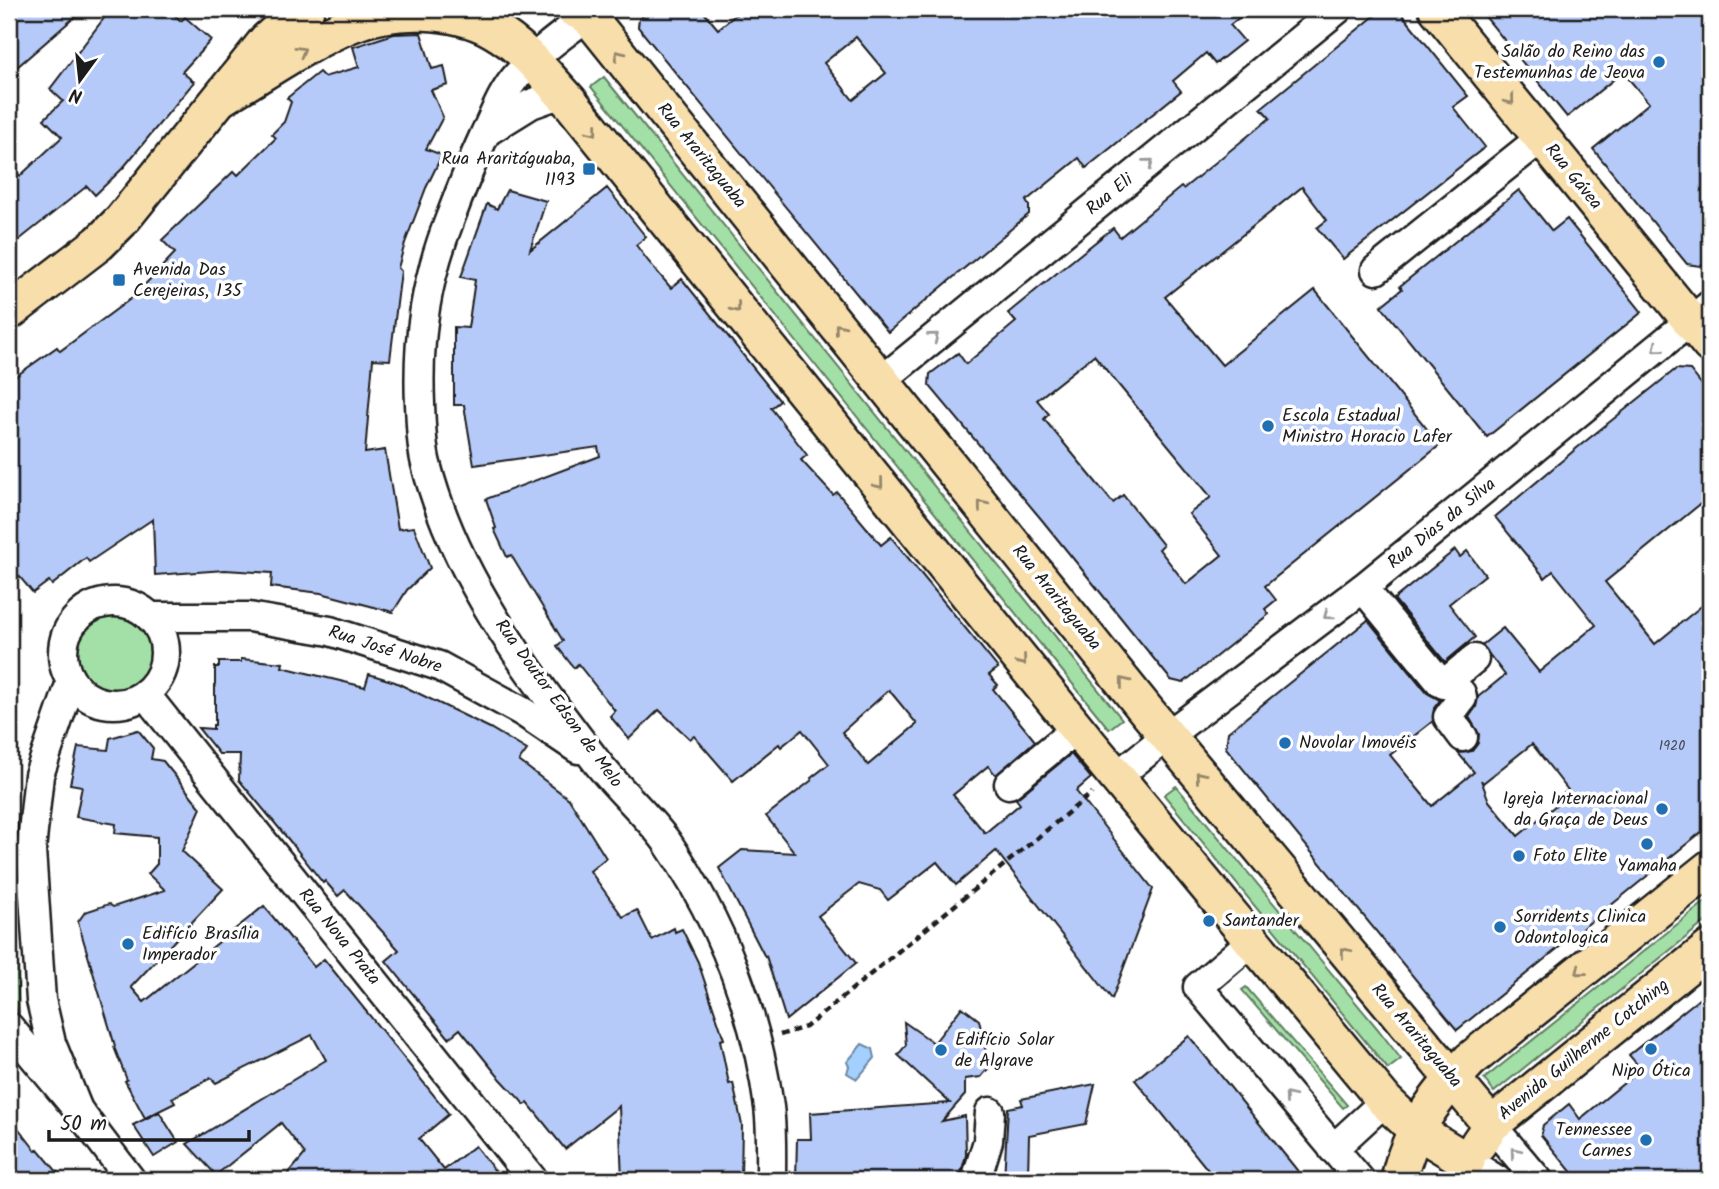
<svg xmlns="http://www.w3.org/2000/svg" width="1719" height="1189" viewBox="0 0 1719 1189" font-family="Kalam,sans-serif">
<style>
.green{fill:#a3e0a7;stroke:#607e62;stroke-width:2}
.water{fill:#a3d0fe;stroke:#6d88a4;stroke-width:2}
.building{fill:#b6caf9;stroke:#1c1c1c;stroke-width:2;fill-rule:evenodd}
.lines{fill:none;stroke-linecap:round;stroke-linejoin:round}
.minor-casing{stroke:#1c1c1c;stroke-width:33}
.major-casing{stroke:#1c1c1c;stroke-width:40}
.path{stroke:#1c1c1c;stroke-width:4.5;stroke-dasharray:7 5;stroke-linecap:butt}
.minor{stroke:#fff;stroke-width:28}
.major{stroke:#f8deab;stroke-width:35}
.oneway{stroke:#95876b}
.oneway2{stroke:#999}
.poi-dot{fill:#1f6fb2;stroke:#fff;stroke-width:2.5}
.labels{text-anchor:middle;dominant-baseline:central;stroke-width:7;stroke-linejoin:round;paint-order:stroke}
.number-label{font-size:14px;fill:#424853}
.poi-label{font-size:18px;fill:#1c1c1c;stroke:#fff;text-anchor:start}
.street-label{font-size:18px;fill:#1c1c1c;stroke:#fff}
</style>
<rect width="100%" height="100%" fill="#fff"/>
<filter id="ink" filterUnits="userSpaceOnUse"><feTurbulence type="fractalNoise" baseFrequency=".0143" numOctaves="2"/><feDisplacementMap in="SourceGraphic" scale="14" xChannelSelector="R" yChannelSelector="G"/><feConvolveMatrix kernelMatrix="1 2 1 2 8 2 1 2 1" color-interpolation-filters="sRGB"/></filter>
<g filter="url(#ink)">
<!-- green -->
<g class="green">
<path d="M604,77L1122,719L1109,729L591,87Z"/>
<circle cx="113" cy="653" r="40"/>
<path d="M1176,786L1377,1028L1401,1059L1388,1069L1164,795Z"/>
<path d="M1710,898V918L1494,1092L1484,1079Z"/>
<path d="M14,921L19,1014L9,998V924Z"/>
<path d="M1246,987L1347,1105L1343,1108L1242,990Z"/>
</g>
<!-- water -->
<path class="water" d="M862,1044L873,1049L875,1058L857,1079L847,1073L849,1066L847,1062Z"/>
<!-- building -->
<g class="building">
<path d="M9,9H84L9,74Z"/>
<path d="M111,9H168L181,21L185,17L211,40L182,72L194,82L123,168L95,195L87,186L9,248V162L20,176L62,137L44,119L63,101L50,89Z"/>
<path d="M651,9H701L718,29L743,9H1250L1230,25L1244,41L1215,64L1206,53L1173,81L1181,91L1086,168L1079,158L1026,201L1029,206V214L888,332L638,27L639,19ZM856,37L886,73L853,100L824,63Z"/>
<path d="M1383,9H1398L1468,96L1453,107L1485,147L1343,259L1317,228L1327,220L1302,187L1165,297L1222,365L1315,290L1440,445L1265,586L1276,600L1265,609L1269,614L1183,683L1171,680L1042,520L929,385L930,374L958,353L966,364L1016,322L1008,313L1068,264L1113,228L1120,237L1181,187L1183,189L1270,118L1261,108ZM1094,355L1211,497L1189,514L1222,555L1186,584L1159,549L1163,545L1123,495L1113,503L1044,419L1049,414L1037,400Z"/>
<path d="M1479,9H1710V258L1700,266L1687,264L1593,149L1649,103L1623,72L1567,117Z"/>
<path d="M421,33L432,69L444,66L448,85L431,90L443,117L426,149L442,155L426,188L405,243L398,268L401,271L390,360L373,359L365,453L385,450L398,529L414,527L430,568L407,590L393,612L321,593L271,587L272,573L225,570L155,575L153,519L89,562L86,558L52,585L49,581L33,593L9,564V381L57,347L60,351L133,297L175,253L162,240L234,171L238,175L276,138L272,134L284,122L291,102L287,98L319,72L324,77L359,67L353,47L394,34Z"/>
<path d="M607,188L646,237L636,245L648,261L671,288L682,279L780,401L771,408L807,455L801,460L833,495L837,492L881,545L891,537L998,668L989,675L998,685L993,689L1035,741L996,775L988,766L953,795L985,833L1020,804L1016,799L1071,754L1091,778L1076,791L1153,889L1112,999L996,851L956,885L937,862L888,900L880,890L859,884L818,916L856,963L786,1020L766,956L765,957L719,868L742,850L795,853L766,816L812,780L811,778L829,764L802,730L781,747L779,744L733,781L694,736L690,739L659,710L629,739L610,716L615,711L578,664L574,668L557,646L563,641L511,555L507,557L494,529L496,528L486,499L600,456L598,447L474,465L464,405H454V327L468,328L475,280L461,277L487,204L497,209L507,190L546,201L530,250ZM889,690L917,724L868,765L842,732Z"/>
<path d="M1519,190L1552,231L1567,219L1642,312L1487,437L1381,306L1402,289L1400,286Z"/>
<path d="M1676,369L1690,370L1710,395V496L1605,582L1655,644L1710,599V825L1457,1030L1226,748L1228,732L1368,620L1427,693L1440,700L1434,708L1433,721L1390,755L1432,806L1474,772L1458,753L1472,751L1478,743L1479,734L1469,717L1476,707L1478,697L1505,675L1482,645L1503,628L1539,672L1596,625L1553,571L1545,578L1495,517L1577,448ZM1532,744L1568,790L1558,798L1561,801L1518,836L1489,801L1481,780L1483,783Z"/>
<path d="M1455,550L1460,557L1467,551L1485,575L1449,604L1475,637L1445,662L1394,599Z"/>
<path d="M241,659L283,663L282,667L365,687L369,674L395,682L490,728L527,750L519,761L569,799L606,858L590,871L623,917L637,910L652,940L674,928L675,932L682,929L698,962L724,1039L720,1040L729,1084L733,1083L742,1125L741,1180H622L619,1106L565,1149L528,1103L525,1105L497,1075L460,1029L449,1038L386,961L399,950L345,890L338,896L325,881L323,883L293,845L239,780L240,754H219L198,728L213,729V725H215V667H219V662H241Z"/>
<path d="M138,730L153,748L151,759L163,761L201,808L182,851L223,889L131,987L144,1002L264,906L314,967L324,959L449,1114L419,1139L444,1170L475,1146L495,1171L484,1180H283L305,1154L281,1123L216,1175L187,1144L326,1060L312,1035L216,1083L211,1078L172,1098L175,1103L145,1118L125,1081L127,1080L114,1047L115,1046L78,922L85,912L109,904L113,907L165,890L148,874L157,864V837L115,833L116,824L76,817L82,786L70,784L78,747L108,750L110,738Z"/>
<path d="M1710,990V1180H1578L1541,1135L1543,1125L1569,1104L1580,1119L1641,1069L1629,1055Z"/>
<path d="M962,1007L979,1020L986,1052L996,1060L981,1077L965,1079V1095L942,1121L965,1116L966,1155L959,1180H796L797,1139H811L810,1113L950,1103L898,1055L906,1045L904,1022L934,1043Z"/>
<path d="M1189,1036L1280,1149L1305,1180H1216L1135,1080Z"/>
<path d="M1095,1084L1086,1124L1029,1135L1028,1176L1004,1179L1008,1108L1023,1105L1021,1099Z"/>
<path d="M159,1112L178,1142L154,1157L133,1125Z"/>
<path d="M9,1116L36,1151L38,1149L64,1180H9Z"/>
</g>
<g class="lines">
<defs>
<g id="minor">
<path d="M597,9C569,30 538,51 515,78C501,95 494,116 484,136C472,162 461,189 451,216C426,279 417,336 420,404C421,424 421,445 426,464C454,574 525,668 593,757C615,787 645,812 667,842C721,921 756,1012 769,1107C772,1131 771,1156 771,1180"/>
<path d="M486,132L531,104L562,93"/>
<path d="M1376,270L1541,138"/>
<path d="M881,381L1338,9"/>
<path d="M1363,588L1440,682L1444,684L1474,659"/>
<circle cx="114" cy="653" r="51"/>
<path d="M150,617H249L330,631L439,666L523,712L578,749"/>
<path d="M1448,681L1461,693L1462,698L1448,717L1463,737"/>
<path d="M71,682L39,775L31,850L41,1000L51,1043L78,1110"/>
<path d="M145,694L533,1180"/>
<path d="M1116,777L1167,736L1363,588L1710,305"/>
<path d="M1009,784L1077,728"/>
<path d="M1252,941L1198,987L1360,1180"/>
<path d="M9,1027L78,1110L131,1180"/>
<path d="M1491,1125L1538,1180"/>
<path d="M1333,1149L1385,1101"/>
<path d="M1467,1161L1497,1180"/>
<path d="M976,1180L988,1141L990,1112"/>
</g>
<g id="major">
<path d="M573,9L588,16L1145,709L1491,1125"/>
<path d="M1437,9L1710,345"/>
<path d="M221,98C264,73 307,42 352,24C394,7 454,8 493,30C525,48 547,77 571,103L1090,745L1385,1101L1416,1130L1467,1161"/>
<path d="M9,312L99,243L121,221L267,40L295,15L306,9"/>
<path d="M1478,1144L1491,1125L1710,948"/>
<path d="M1399,1180C1408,1132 1437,1095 1470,1060L1710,868"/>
</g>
</defs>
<!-- minor casing -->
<use href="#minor" class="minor-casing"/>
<!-- major casing -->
<use href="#major" class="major-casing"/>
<!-- path -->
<path class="path" d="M780,1035L806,1027L1092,793"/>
<!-- minor -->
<use href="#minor" class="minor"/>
<!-- major -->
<use href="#major" class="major"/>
</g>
<!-- one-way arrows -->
<defs><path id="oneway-chevron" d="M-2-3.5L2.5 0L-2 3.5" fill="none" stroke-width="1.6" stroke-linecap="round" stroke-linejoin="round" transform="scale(1.75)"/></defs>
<g class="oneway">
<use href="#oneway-chevron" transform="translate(301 51) rotate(-30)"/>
<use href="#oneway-chevron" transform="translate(619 55) rotate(-129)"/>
<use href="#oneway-chevron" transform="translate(1510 100) rotate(51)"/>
<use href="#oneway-chevron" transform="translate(593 131) rotate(52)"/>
<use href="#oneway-chevron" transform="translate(736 308) rotate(51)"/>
<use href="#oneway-chevron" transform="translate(839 328) rotate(-129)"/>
<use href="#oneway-chevron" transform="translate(879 484) rotate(51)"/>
<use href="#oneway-chevron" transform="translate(982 505) rotate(-129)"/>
<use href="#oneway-chevron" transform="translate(1022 661) rotate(51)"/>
<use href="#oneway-chevron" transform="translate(1124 682) rotate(-129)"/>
<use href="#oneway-chevron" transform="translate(1200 776) rotate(-130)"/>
<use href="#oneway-chevron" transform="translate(1345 952) rotate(-130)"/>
<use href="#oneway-chevron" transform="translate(1580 971) rotate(141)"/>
</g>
<g class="oneway2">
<use href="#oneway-chevron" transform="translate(1149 163) rotate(-39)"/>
<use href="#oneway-chevron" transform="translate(934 337) rotate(-39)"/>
<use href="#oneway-chevron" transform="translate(1657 348) rotate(141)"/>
<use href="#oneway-chevron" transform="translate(1328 615) rotate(143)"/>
<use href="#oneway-chevron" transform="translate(1289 1097) rotate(-130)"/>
<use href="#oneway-chevron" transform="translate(1515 1152) rotate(-130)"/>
</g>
</g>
<!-- markers -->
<g class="poi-dot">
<circle cx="1659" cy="62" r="7"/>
<rect x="582" y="162" width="14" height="14" rx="3.5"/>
<rect x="112" y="273" width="14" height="14" rx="3.5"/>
<circle cx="1268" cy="426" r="7"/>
<circle cx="1285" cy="743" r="7"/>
<circle cx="1662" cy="809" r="7"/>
<circle cx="1647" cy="844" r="7"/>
<circle cx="1519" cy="856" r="7"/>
<circle cx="1209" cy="921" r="7"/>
<circle cx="1500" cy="927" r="7"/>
<circle cx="128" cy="944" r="7"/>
<circle cx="1651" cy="1049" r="7"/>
<circle cx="941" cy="1050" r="7"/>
<circle cx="1646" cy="1140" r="7"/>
</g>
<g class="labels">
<!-- number labels -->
<g class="number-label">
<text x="1672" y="746">1920</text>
</g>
<!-- poi labels -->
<g class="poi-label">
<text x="1645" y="52" text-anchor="end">Salão do Reino das<tspan x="1645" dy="21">Testemunhas de Jeova</tspan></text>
<text x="575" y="159" text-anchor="end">Rua Araritáguaba,<tspan x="575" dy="21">1193</tspan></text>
<text x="133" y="270">Avenida Das<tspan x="133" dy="21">Cerejeiras, 135</tspan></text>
<text x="1282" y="416">Escola Estadual<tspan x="1282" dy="21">Ministro Horacio Lafer</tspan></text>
<text x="1299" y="743">Novolar Imovéis</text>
<text x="1648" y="799" text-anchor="end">Igreja Internacional<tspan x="1648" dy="21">da Graça de Deus</tspan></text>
<text x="1533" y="856">Foto Elite</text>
<text x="1647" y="866" text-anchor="middle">Yamaha</text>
<text x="1514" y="917">Sorridents Clinica<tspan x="1514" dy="21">Odontologica</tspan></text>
<text x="1223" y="921">Santander</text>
<text x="142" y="934">Edifício Brasília<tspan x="142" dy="21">Imperador</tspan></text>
<text x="955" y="1040">Edifício Solar<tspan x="955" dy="21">de Algrave</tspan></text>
<text x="1651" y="1071" text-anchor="middle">Nipo Ótica</text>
<text x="1632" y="1130" text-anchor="end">Tennessee<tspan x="1632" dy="21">Carnes</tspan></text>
</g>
<!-- street labels -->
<g class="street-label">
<text transform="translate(701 156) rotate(51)">Rua Araritaguaba</text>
<text transform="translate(1573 177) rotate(51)">Rua Gávea</text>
<text transform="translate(1110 195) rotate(-39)">Rua Eli</text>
<text transform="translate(1442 524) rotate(-39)">Rua Dias da Silva</text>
<text transform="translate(1056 598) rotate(51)">Rua Araritaguaba</text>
<text transform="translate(385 650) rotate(18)">Rua José Nobre</text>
<text transform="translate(558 704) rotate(54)">Rua Doutor Edson de Melo</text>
<text transform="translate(339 937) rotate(51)">Rua Nova Prata</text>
<text transform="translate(1416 1036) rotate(50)">Rua Araritaguaba</text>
<text transform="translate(1584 1050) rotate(-39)">Avenida Guilherme Cotching</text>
</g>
</g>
<!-- margin -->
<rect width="1719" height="1189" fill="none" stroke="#fff" stroke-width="35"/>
<rect x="18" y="18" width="1684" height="1154" fill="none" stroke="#1c1c1c" stroke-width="2.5" filter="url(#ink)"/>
<!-- north arrow -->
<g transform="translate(80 80) rotate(195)" stroke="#ffffff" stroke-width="5" paint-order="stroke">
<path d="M0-5L12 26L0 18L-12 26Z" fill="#1c1c1c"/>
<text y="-10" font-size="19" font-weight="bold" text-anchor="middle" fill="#1c1c1c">N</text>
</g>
<!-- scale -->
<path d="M49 1130v10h200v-10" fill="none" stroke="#1c1c1c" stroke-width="3.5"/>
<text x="60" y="1130" font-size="21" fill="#1c1c1c" stroke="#ffffff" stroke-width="5" paint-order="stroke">50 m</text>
</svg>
